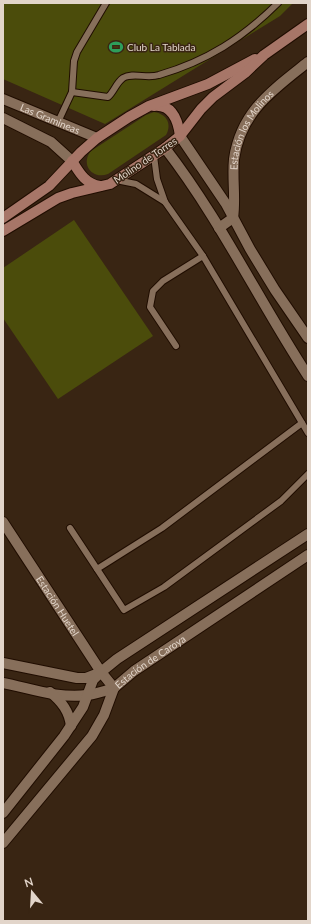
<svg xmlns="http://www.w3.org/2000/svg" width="311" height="924" viewBox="0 0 311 924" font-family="Lato,sans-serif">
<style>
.green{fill:#4b4c0b}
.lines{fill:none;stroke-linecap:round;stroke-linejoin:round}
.lane-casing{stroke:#200d00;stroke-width:8}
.street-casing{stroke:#200d00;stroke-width:12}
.secondary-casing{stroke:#200d00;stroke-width:12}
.lane{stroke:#876f5b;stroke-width:6}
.street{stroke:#876f5b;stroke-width:10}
.secondary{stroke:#a77668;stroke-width:10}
.labels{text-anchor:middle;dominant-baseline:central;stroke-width:3;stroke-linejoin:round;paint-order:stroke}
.poi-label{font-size:10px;fill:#e2d5ca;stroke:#392513;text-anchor:start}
.street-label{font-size:10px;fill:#e2d5ca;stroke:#392513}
</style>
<rect width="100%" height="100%" fill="#392513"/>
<!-- green -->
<g class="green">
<path d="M3,3H293L280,16L105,124L3,79Z"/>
<path d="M154,112C167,114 172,124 166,135L108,174C92,180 80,164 91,151L146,115Z"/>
<path d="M74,220L153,336L58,399L3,318V268Z"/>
</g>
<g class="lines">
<defs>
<g id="lane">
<path d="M72,92L108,97C114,92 116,83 123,78C133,72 147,79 159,75C207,61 243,38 278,3"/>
<path d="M58,122L72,92L74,61L77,52L106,3"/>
<path d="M154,156L157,179L165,202L203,256L308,433"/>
<path d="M116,180L136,184L165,202"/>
<path d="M176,346L150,307L153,291L163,281L203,256"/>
<path d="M70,528L124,610L164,587L281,501L308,474"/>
<path d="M97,569L162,528L302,423"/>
</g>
<g id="street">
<path id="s1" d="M3,99L97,138"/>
<path d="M3,118L51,142L72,161"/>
<path d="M180,136L226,204L250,249L275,290L308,338"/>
<path d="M165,148C220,219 259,301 308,376"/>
<path id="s2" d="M219,228L233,218C236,198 232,179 234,159C241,111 273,90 308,62"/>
<path id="s3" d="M3,522L101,672L114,688"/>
<path d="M3,663L77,678H86L99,673"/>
<path d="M3,683C29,688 59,699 87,695C96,694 105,691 114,688"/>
<path d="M50,692C62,702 69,711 71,726"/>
<path d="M3,813L64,736L83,707L93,680L101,672L117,659L308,534"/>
<path id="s4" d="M3,843L92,736L104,715L114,688L134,671L308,555"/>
</g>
<g id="secondary">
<path d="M154,106C172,104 178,120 180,136"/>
<path d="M72,161C79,172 85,184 100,186"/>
<path d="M3,218L49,186L81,152L97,138L129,117L149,106L208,84L255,59"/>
<path d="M3,231L58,198L72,193L110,184L165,148L180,136L201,109L213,97L245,73L264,55L308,24"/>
</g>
</defs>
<!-- lane casing -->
<use href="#lane" class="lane-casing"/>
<!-- street casing -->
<use href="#street" class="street-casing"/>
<!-- secondary casing -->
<use href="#secondary" class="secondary-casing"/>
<!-- lane -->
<use href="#lane" class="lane"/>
<!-- street -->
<use href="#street" class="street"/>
<!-- secondary -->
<use href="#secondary" class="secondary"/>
</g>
<!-- icons -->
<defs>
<symbol id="stadium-bare" viewBox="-9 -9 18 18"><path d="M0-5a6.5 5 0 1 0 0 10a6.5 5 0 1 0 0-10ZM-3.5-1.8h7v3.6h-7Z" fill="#2e9e5b" stroke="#392513" stroke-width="2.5" paint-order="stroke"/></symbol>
</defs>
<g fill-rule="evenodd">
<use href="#stadium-bare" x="106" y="37" width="20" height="20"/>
</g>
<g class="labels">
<!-- poi labels -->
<g class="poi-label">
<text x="127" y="47">Club La Tablada</text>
</g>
<!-- street labels -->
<g class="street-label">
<text stroke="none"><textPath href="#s1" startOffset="51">Las Gramineas</textPath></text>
<text stroke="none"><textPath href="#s2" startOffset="110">Estación los Molinos</textPath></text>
<text transform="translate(145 160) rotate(-34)">Molino de Torres</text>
<text stroke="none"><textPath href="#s3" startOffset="100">Estación Huetel</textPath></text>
<text stroke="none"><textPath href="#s4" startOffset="237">Estación de Caroya</textPath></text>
</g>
</g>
<!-- border -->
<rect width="311" height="924" fill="none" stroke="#e2d5ca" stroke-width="8"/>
<!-- north arrow -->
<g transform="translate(32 892) rotate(342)" stroke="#392513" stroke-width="3" paint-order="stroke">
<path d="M0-3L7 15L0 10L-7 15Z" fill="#e2d5ca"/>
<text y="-6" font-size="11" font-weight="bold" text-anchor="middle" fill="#e2d5ca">N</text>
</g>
</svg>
